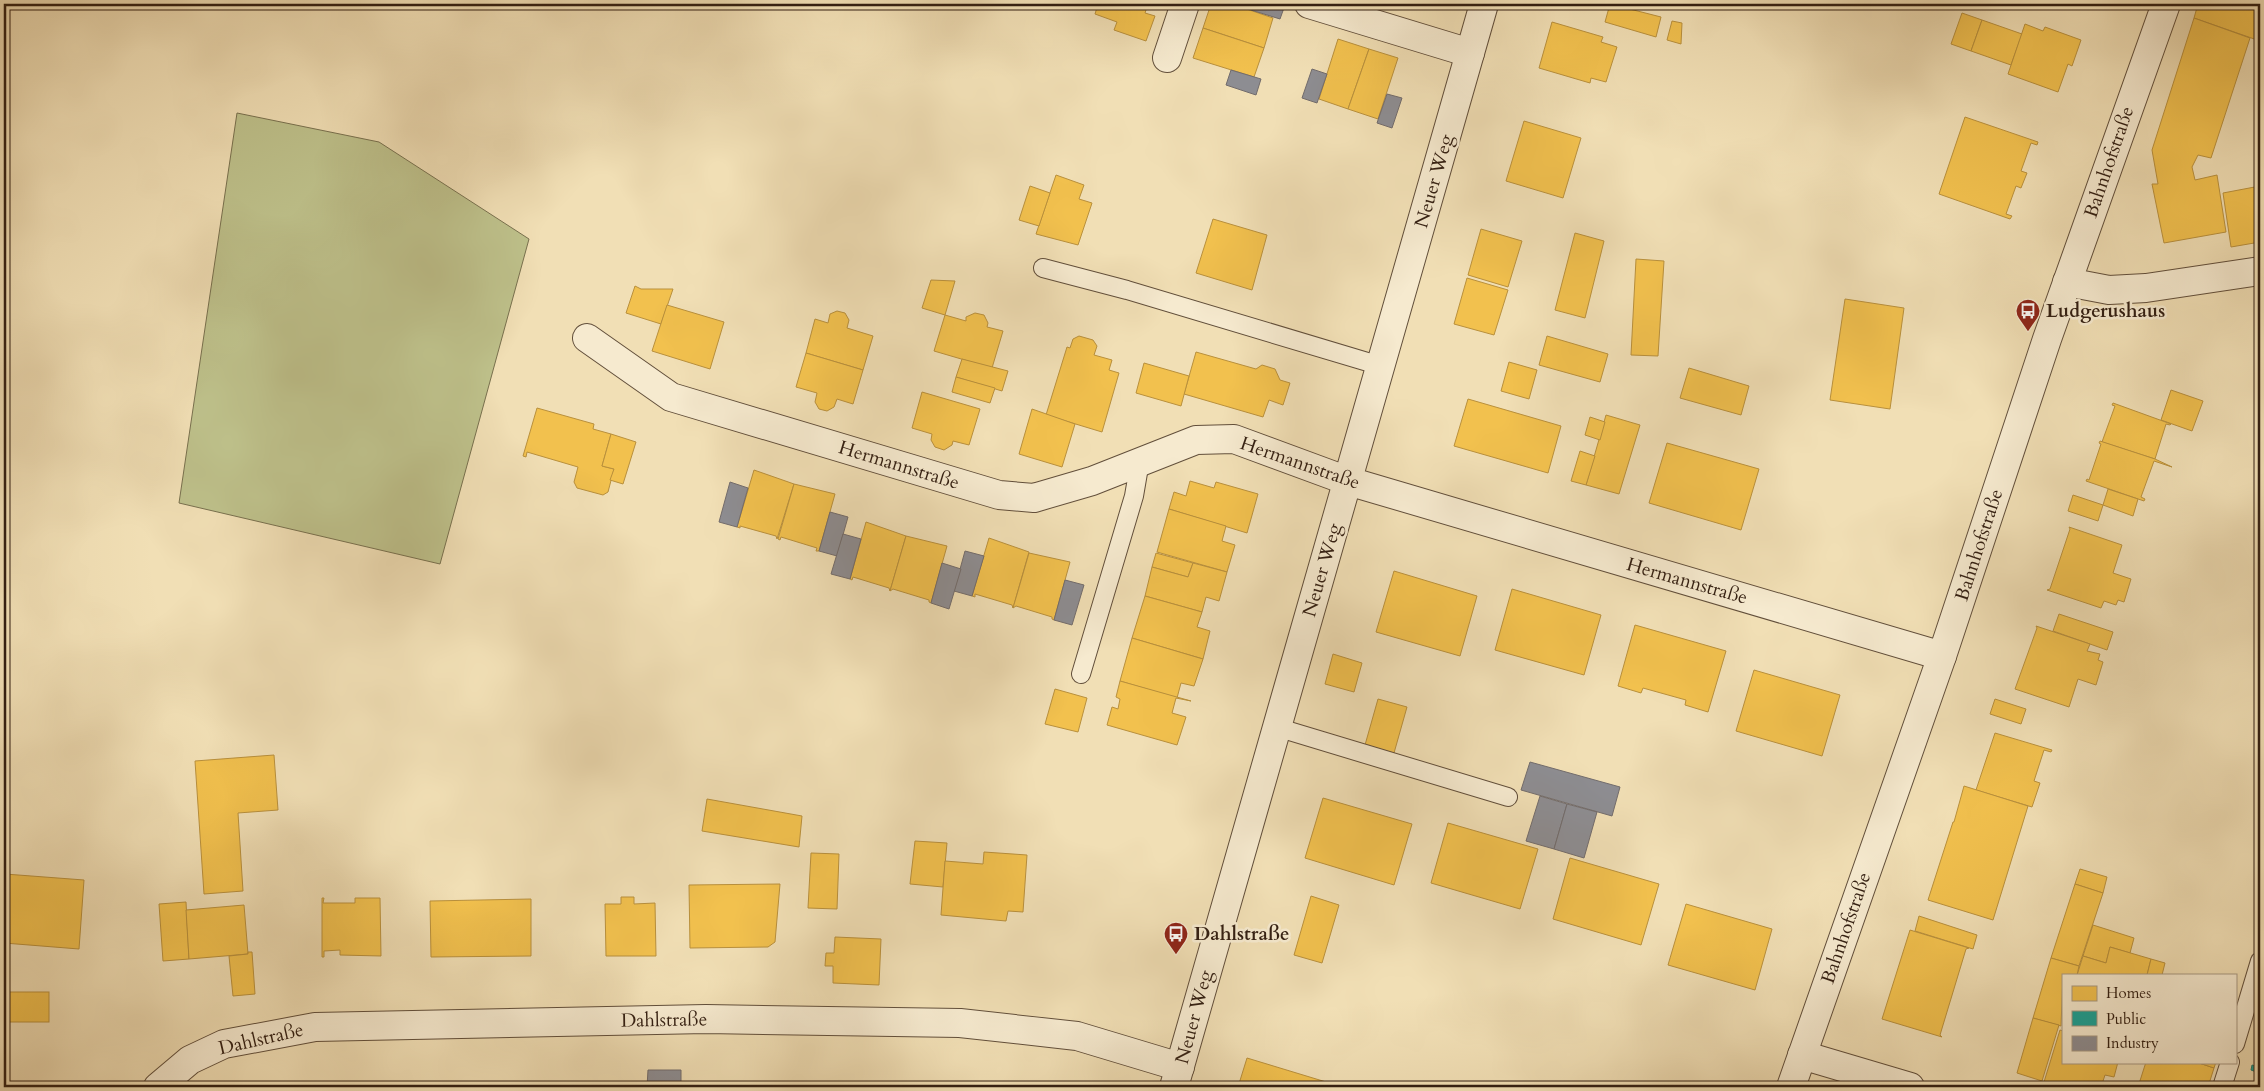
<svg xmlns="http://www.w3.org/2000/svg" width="2264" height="1091" viewBox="0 0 2264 1091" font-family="Cardo,serif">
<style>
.green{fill:#bec18b;stroke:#78704e}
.homes{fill:#f2c14e;stroke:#b9903c}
.public{fill:#17a398;stroke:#1f7b70}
.industry{fill:#8d8d92;stroke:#726c6c}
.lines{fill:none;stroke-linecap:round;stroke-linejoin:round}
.service-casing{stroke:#624f3b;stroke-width:20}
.minor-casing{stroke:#624f3b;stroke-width:30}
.tertiary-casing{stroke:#624f3b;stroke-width:30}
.service{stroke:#f6eacf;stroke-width:18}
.minor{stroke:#f6eacf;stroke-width:28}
.tertiary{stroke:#f6eacf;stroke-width:28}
.labels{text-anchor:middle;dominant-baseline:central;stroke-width:5;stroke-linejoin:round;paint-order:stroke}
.street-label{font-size:19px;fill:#331f12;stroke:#f6eacf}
.poi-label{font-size:19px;font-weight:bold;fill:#331f12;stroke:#f6eacf;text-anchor:start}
</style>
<rect width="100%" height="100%" fill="#f1dfb5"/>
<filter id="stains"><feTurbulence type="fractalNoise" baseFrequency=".004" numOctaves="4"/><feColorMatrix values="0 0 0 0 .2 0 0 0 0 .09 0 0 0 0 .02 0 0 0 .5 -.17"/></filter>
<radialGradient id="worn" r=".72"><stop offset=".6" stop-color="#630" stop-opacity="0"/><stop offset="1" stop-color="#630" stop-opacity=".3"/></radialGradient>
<!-- green -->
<path class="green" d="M237,113L379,142L529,239L440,564L179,503Z"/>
<!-- homes -->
<g class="homes">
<path d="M1098,4H1148L1145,13L1155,16L1146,41L1114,30L1117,22L1095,14Z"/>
<path d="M1211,4H1232L1273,18L1264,48L1203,28Z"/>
<path d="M1610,4L1661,17L1656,37L1605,22Z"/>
<path d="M2198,4H2260V41L2194,18Z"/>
<path d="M1962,13L1982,20L1971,51L1951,44Z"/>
<path d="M2194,18L2250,38L2211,158L2198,155L2192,167L2195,180L2217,175L2226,232L2164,243L2152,184H2158L2152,150Z"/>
<path d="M1982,20L2022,34L2011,65L1971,51Z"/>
<path d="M1672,21L1682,23L1681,44L1667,40Z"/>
<path d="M1552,22L1603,37L1601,42L1617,47L1606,82L1591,78L1590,83L1539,68Z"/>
<path d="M2025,24L2043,31L2045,27L2081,40L2072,66L2068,64L2058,92L2008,74Z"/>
<path d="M1203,28L1264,48L1254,77L1193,58Z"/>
<path d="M1338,39L1369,49L1348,109L1319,99Z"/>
<path d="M1369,49L1398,58L1378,119L1348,109Z"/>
<path d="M1965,117L2038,142L2037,145L2031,143L2021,171L2027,173L2021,188L2016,186L2006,214L2012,216L2010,219L1939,194Z"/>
<path d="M1524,121L1581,138L1563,198L1506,181Z"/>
<path d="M1056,175L1084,185L1079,199L1092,203L1078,245L1036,234Z"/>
<path d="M1030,186L1050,193L1039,226L1019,220Z"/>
<path d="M2260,186V242L2231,247L2223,193Z"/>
<path d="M1213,219L1267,235L1252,290L1196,273Z"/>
<path d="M1481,229L1522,241L1508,287L1468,275Z"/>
<path d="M1575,233L1604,241L1585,318L1555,310Z"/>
<path d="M1636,259L1664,261L1658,356L1631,355Z"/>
<path d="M1467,278L1508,290L1494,335L1454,324Z"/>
<path d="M931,280L955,281L945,315L922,308Z"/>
<path d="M635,286L641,289H673L661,324L626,313Z"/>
<path d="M1845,299L1904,308L1890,409L1830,400Z"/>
<path d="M667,305L724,322L710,369L652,351Z"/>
<path d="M837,311L845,313L849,320L847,328L873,336L863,370L806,353L815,319L828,323L830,314Z"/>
<path d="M975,313L984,315L988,323L987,327L1003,331L992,368L934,351L945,315L966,321V317Z"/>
<path d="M1079,336L1093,340L1097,346L1094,355L1112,360L1109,370L1119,373L1102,432L1046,415L1067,347L1070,348L1073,339Z"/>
<path d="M1547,336L1608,354L1600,382L1539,365Z"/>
<path d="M1196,352L1256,369L1262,365L1275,369L1280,380L1290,383L1283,405L1269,400L1263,417L1184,394Z"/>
<path d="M806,353L863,370L853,404L837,399L834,407L827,411L819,409L815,402L817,393L796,387Z"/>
<path d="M962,359L1008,371L1002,391L956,377Z"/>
<path d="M1509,362L1537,370L1529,399L1501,391Z"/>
<path d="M1144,363L1189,376L1181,406L1136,393Z"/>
<path d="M1689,368L1749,386L1741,415L1680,398Z"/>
<path d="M956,377L995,388L990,403L952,392Z"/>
<path d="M2171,390L2203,401L2192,431L2161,420Z"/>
<path d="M922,392L980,409L969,445L953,441L952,445L944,450L935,447L931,440L932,434L912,428Z"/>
<path d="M1468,399L1561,426L1548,473L1454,446Z"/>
<path d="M2113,403L2171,424L2170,425L2166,424L2155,459L2102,442L2115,406L2112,405Z"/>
<path d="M537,408L594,424L593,429L611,434L602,466L614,469L608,492L603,495L577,488L574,482L578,467L527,452L526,457L523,456Z"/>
<path d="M1032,409L1075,424L1062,467L1019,454Z"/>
<path d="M1606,415L1640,425L1619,494L1586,485Z"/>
<path d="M1590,417L1605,422L1600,440L1585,435Z"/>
<path d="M611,434L636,442L623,484L610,480L614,469L602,466Z"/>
<path d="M2100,441L2155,459L2172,467L2154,461L2141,497L2145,499L2144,501L2086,481L2087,479L2089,480L2101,444L2099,443Z"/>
<path d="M1667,443L1759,469L1741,530L1649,503Z"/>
<path d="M1580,451L1595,456L1586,485L1571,481Z"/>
<path d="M754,470L794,484L777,539L776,536L740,526V528L737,527Z"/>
<path d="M1190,481L1214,488L1216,482L1258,494L1247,533L1169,509L1174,492L1186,496Z"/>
<path d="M794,484L835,494L819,551H816L817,548L781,537L780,540L778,539Z"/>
<path d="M2108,489L2138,499L2133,516L2103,505Z"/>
<path d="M2073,495L2103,505L2098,521L2068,511Z"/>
<path d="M1169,509L1226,526L1222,541L1235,545L1227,572L1157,552Z"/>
<path d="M866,522L906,536L890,591L889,588L853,577L852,580L850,579Z"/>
<path d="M2069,527L2122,545L2113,573L2131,579L2124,602L2118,600L2116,605L2104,601L2101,608L2047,590L2050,589L2070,529Z"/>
<path d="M906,536L947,546L931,603L929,602V600L893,589L890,591Z"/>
<path d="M989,538L1029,552L1013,608L1012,605L975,594V597L972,596Z"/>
<path d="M1029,553L1070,562L1054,620L1052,619V617L1016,606L1013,608Z"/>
<path d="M1156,553L1193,563L1188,577L1152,567Z"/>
<path d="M1193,563L1227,572L1219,601L1206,597L1202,612L1145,596L1152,567L1188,577Z"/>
<path d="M1394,571L1477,596L1460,656L1376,632Z"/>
<path d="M1512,589L1601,615L1584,675L1495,650Z"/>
<path d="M1145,596L1202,612L1197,627L1210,631L1203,659L1132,638Z"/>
<path d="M2059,614L2113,632L2107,650L2053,631Z"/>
<path d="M1635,625L1726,651L1708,712L1685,705L1686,700L1643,688L1641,693L1618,686Z"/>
<path d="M2036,626L2090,644L2087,651L2100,654L2098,660L2103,662L2096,685L2078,679L2069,707L2015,689L2037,628Z"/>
<path d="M1132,638L1203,659L1194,686L1181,683L1177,698L1120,681Z"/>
<path d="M1333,654L1362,663L1354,692L1325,684Z"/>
<path d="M1754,670L1840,695L1822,756L1736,731Z"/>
<path d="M1120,681L1191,701L1176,698L1172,713L1186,717L1177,745L1107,725L1112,707L1118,709L1120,699L1116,697Z"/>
<path d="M1055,689L1087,698L1078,732L1045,724Z"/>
<path d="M1378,699L1407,707L1394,753L1365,745Z"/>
<path d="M1995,699L2026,709L2021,724L1990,714Z"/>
<path d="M1995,733L2052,750L2051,752L2044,750L2034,781L2040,783L2032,807L1976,790Z"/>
<path d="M274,755L278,810L238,813L243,891L204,894L195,761Z"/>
<path d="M1964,786L2028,806L1993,920L1928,900L1953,822H1954Z"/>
<path d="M1323,798L1412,824L1394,885L1305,858Z"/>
<path d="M707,799L802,816L799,847L702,831Z"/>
<path d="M1448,823L1538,849L1520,909L1431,883Z"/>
<path d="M915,841L947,843L943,887L910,884Z"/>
<path d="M984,852L1027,855L1023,912L1008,911L1006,921L941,915L945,861L983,864Z"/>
<path d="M811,853L839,854L837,909L808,908Z"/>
<path d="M1570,858L1659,884L1641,945L1553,919Z"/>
<path d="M2080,869L2107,877L2103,893L2075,884Z"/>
<path d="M5,874L84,880L79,949L4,943Z"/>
<path d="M780,884L775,942L768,947L690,948L689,885Z"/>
<path d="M2075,884L2103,893L2079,966L2051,958Z"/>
<path d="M1311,896L1339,905L1322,963L1294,955Z"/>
<path d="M621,897H634V904L655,903L656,956H606L605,904H621Z"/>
<path d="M322,898H324L323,903H355V898H380L381,956L340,955V950L324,951V957H322Z"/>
<path d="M531,899V956L431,957L430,901Z"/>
<path d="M186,902L189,959L163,961L159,904Z"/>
<path d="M1686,904L1772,929L1755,990L1668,965Z"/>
<path d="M244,905L248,954L189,959L186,910Z"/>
<path d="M1919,916L1977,935L1973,949L1915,931Z"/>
<path d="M2093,925L2134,938L2130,953L2110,947L2106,963L2083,956Z"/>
<path d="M1910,930L1969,948L1966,949L1940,1035L1942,1037L1882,1019Z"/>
<path d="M835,937L881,939L879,985L833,983V966H825L826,953H834Z"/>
<path d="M2110,947L2151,959L2147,975H2077L2083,956L2106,963Z"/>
<path d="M248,952H252L255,994L233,996L229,956L248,954Z"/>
<path d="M2051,958L2079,966L2077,975H2063L2061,1026L2033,1018Z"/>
<path d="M2151,959L2165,963L2162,975H2147Z"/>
<rect x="4" y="992" width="45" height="30"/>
<path d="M2033,1018L2059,1025L2042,1081L2017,1073Z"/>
<path d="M2060,1030L2063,1031V1062H2118L2114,1077L2105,1075L2101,1087H2063L2044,1082Z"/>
<path d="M1247,1058L1336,1085V1087H1238Z"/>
<path d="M2146,1062H2196L2214,1068L2208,1087H2138Z"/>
<path d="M2196,1062H2216L2214,1068Z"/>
</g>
<!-- public -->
<path class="public" d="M2260,1062V1087H2255L2259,1073L2251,1070L2252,1065L2259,1067Z"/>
<!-- industry -->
<g class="industry">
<path d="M1253,4H1282L1285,5L1280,19L1251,10Z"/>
<path d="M1312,69L1327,74L1317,103L1302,98Z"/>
<path d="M1231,70L1261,79L1256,95L1226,85Z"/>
<path d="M1387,94L1402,98L1392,128L1377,123Z"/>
<path d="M730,482L748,488L737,527L719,522Z"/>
<path d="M830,512L848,517L837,556L819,551Z"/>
<path d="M843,534L861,539L850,579L831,574Z"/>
<path d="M965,551L984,556L972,596L954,591Z"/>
<path d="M942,563L961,569L949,609L931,603Z"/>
<path d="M1065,580L1084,585L1072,625L1054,620Z"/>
<path d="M1530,762L1620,787L1612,816L1521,790Z"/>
<path d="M1540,796L1567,804L1554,849L1526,841Z"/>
<path d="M1567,804L1597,812L1584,858L1554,849Z"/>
<path d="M648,1070H681V1087H647Z"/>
</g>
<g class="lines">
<defs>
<g id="service">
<path d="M1043,268L1127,290L1381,366"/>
<path d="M1081,674L1134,496L1140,461"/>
<path d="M1276,727L1508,797"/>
<path d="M2235,1044L2260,961"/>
<path d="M2222,1087L2230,1062"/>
</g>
<g id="minor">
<path d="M1309,4L1470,53"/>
<path d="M1167,58L1185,4"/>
<path d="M2067,282L2109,290L2146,288L2260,271"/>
<path d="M587,338L671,397L999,495L1034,498L1092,481L1196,440L1234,439L1348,481L1942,656"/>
<path d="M1802,1055L1910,1087"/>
<path d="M158,1087L190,1060L224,1044L315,1027L706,1019L960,1023L1077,1036L1180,1067"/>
<path d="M1791,1087L1942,656L2047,339L2166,4"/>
</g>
<path id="tertiary" d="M1174,1087L1484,4"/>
</defs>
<!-- service casing -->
<use href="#service" class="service-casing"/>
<!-- minor casing -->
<use href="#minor" class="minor-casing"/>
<!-- tertiary casing -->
<use href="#tertiary" class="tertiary-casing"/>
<!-- service -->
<use href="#service" class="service"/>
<!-- minor -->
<use href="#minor" class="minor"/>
<!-- tertiary -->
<use href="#tertiary" class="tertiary"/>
</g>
<!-- icons -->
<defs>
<symbol id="bus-pin" viewBox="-11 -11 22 30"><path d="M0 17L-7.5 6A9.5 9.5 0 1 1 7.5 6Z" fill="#8f2418" stroke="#f6eacf"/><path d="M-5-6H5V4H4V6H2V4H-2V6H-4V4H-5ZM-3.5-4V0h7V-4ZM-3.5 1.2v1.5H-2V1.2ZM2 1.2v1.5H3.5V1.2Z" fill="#fff"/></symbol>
</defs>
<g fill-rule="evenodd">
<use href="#bus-pin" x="2014" y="297" width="28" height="38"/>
<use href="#bus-pin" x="1162" y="920" width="28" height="38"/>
</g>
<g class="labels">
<!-- street labels -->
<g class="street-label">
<text transform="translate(2109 162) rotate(-71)">Bahnhofstraße</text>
<text transform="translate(1434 181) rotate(-74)">Neuer Weg</text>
<text transform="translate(1300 463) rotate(19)">Hermannstraße</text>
<text transform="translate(899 465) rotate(17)">Hermannstraße</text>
<text transform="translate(1979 545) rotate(-72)">Bahnhofstraße</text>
<text transform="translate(1322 570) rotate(-74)">Neuer Weg</text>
<text transform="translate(1687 581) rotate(16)">Hermannstraße</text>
<text transform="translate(1846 928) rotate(-71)">Bahnhofstraße</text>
<text transform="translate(1194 1017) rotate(-75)">Neuer Weg</text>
<text transform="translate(664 1020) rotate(-1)">Dahlstraße</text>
<text transform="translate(261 1039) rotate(-13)">Dahlstraße</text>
</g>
<!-- poi labels -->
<g class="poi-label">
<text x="2046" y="311">Ludgerushaus</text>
<text x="1194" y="934">Dahlstraße</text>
</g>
</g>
<!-- margin -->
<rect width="2264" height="1091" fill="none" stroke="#f1dfb5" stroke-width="20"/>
<rect x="5" y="5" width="2254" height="1081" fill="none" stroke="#331f12" stroke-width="2.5"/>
<rect x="10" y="10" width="2244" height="1071" fill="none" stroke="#331f12"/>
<!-- legend -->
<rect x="2062" y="974" width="175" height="90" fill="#f6eacf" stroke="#a89983"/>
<rect x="2072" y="986" width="25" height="15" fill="#f2c14e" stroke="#a89983"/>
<text x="2106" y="998" font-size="15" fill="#331f12">Homes</text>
<rect x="2072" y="1011" width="25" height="15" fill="#17a398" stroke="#a89983"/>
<text x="2106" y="1024" font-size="15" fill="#331f12">Public</text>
<rect x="2072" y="1036" width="25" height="15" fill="#8d8d92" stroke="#a89983"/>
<text x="2106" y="1048" font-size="15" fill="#331f12">Industry</text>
<rect width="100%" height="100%" filter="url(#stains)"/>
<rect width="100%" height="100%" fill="url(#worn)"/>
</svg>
